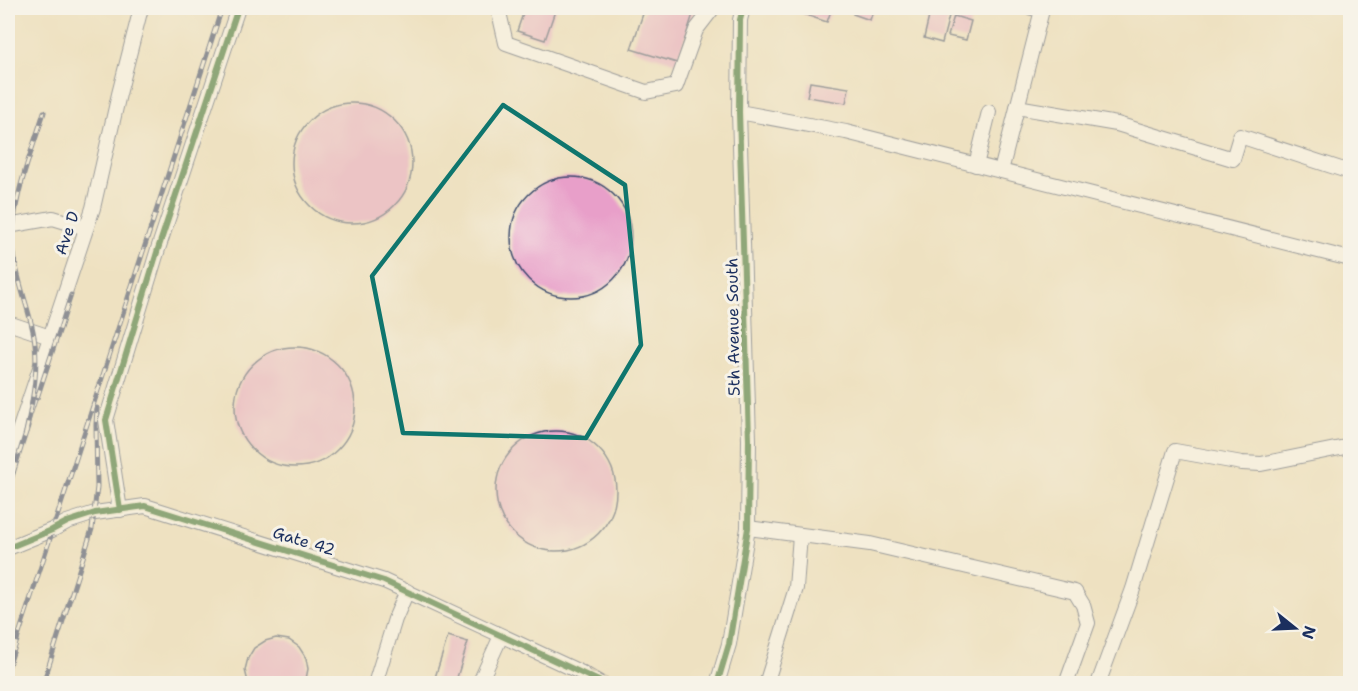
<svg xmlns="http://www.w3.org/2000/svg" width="1358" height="691" viewBox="0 0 1358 691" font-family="'Shantell Sans',sans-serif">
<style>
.building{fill:#e89fc9}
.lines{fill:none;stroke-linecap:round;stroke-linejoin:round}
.minor-tunnel{stroke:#c4bdad;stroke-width:14;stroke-dasharray:14 7;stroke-linecap:butt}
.minor-casing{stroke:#3b4a6d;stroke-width:16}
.minor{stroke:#fff;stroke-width:14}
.rail-casing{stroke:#1b2f5e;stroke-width:5}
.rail{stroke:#f7f3e8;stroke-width:3;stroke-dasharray:9;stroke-linecap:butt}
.cycleway-casing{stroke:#f7f3e8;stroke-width:10}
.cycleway{stroke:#1b5e20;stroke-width:6}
.marked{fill:none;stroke:#0f766e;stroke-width:4.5;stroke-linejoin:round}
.labels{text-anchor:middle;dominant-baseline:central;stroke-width:6;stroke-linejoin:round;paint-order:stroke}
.street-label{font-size:16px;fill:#1b2f5e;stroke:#f7f3e8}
</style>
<rect width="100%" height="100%" fill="#f7f3e8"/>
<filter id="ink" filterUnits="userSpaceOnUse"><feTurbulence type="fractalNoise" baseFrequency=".0167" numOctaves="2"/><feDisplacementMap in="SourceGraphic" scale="12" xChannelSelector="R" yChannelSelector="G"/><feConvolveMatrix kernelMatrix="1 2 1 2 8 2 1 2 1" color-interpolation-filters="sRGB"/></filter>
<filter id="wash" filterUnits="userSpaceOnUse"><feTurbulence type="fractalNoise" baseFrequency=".008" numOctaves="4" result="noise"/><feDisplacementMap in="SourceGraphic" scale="24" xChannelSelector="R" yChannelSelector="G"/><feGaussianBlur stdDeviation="1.35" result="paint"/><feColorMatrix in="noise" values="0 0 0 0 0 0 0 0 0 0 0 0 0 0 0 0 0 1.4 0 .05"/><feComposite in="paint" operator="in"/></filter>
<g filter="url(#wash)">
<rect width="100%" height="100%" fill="#eee1c1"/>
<g id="blocks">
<!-- building -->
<g class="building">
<path d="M525,8H556L545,40L517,31Z"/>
<path d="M645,8H695L677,63L631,49Z"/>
<path d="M805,8H832L827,22L803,14Z"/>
<path d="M855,8H874L870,20L853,14Z"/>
<path d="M931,8L950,12L942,43L924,38Z"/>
<path d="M954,16L971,21L966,40L948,36Z"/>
<path d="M810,82L849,88L846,103L807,97Z"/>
<circle cx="352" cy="163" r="60"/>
<circle cx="571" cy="237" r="60"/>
<circle cx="295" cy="407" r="60"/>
<circle cx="556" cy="491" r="60"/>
<path d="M448,636L468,642L455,684H433Z"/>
<path d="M276,638L289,640L299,647L306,658L308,669L305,684L248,682L245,670L248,658L254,648L265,641Z"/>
<path d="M585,666L616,684H576Z"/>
</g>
</g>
</g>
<g filter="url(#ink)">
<use href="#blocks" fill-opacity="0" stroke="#3b4a6d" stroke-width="1.5"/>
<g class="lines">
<!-- minor-tunnel -->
<path class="minor-tunnel" d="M582,673L605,684"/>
<defs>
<g id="minor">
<path d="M498,8L506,43L646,92L676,86L696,30L713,8"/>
<path d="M1017,107L1117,124L1233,159L1240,136L1350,172"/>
<path d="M739,112L846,132L1350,259"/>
<path d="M976,165L989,112"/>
<path d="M1001,171L1042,10L1032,8"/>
<path d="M8,226L53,218L86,228"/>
<path d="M8,323L50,337"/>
<path d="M8,464L93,208L119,94L141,8"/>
<path d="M120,510L106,420L158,249L238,8"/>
<path d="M748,528L870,544L1075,592L1083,605L1088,623L1066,684"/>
<path d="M8,548L52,530L67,522L95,513L145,506L384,581L582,673"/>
<path d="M375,684L395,619L407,591"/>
<path d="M479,684L501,636"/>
<path d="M717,684L729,644L748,528L749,440L739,112L740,20L743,8"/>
<path d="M766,684L796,588L800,535"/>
<path d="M1098,684L1133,589L1175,451L1242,463L1261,464L1350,446"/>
</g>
</defs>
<!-- minor casing -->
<use href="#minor" class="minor-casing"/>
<!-- minor -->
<use href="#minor" class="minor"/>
<defs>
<g id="rail">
<path d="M37,398L71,295"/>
<path d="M26,432C33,400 40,364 33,331C27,302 15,276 13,246C11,200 31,155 44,112"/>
<path d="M8,489L28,426"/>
<path d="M8,668L222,8"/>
<path d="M43,684L92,529L97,487L96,425L97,408"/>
</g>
</defs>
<!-- rail casing -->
<use href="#rail" class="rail-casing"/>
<!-- rail -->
<use href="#rail" class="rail"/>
<defs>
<g id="cycleway">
<path d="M120,510L106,420L158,249L238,8"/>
<path d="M8,548L52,530L67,522L95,513L145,506L384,581L605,684"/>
<path d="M717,684L729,644L748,528L749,440L739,112L740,20L743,8"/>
</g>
</defs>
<!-- cycleway casing -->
<use href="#cycleway" class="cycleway-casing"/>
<!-- cycleway -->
<use href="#cycleway" class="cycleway"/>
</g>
</g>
<!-- marked area -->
<path d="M0 0H1358V691H0ZM503,105L625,185L641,345L586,438L403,433L372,276Z" fill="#eee1c1" fill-opacity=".55" fill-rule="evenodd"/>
<path class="marked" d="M503,105L625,185L641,345L586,438L403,433L372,276Z"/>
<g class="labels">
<!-- street labels -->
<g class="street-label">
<text transform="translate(67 233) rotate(-72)">Ave D</text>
<text transform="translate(733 327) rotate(-91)">5th Avenue South</text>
<text transform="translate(304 541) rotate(17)">Gate 42</text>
</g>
</g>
<!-- margin -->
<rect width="1358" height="691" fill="none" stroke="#f7f3e8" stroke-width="30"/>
<!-- north arrow -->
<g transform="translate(1295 628) rotate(108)" stroke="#f7f3e8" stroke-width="4.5" paint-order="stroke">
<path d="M0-4.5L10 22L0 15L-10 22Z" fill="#1b2f5e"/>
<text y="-9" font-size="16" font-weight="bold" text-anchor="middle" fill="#1b2f5e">N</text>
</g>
</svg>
